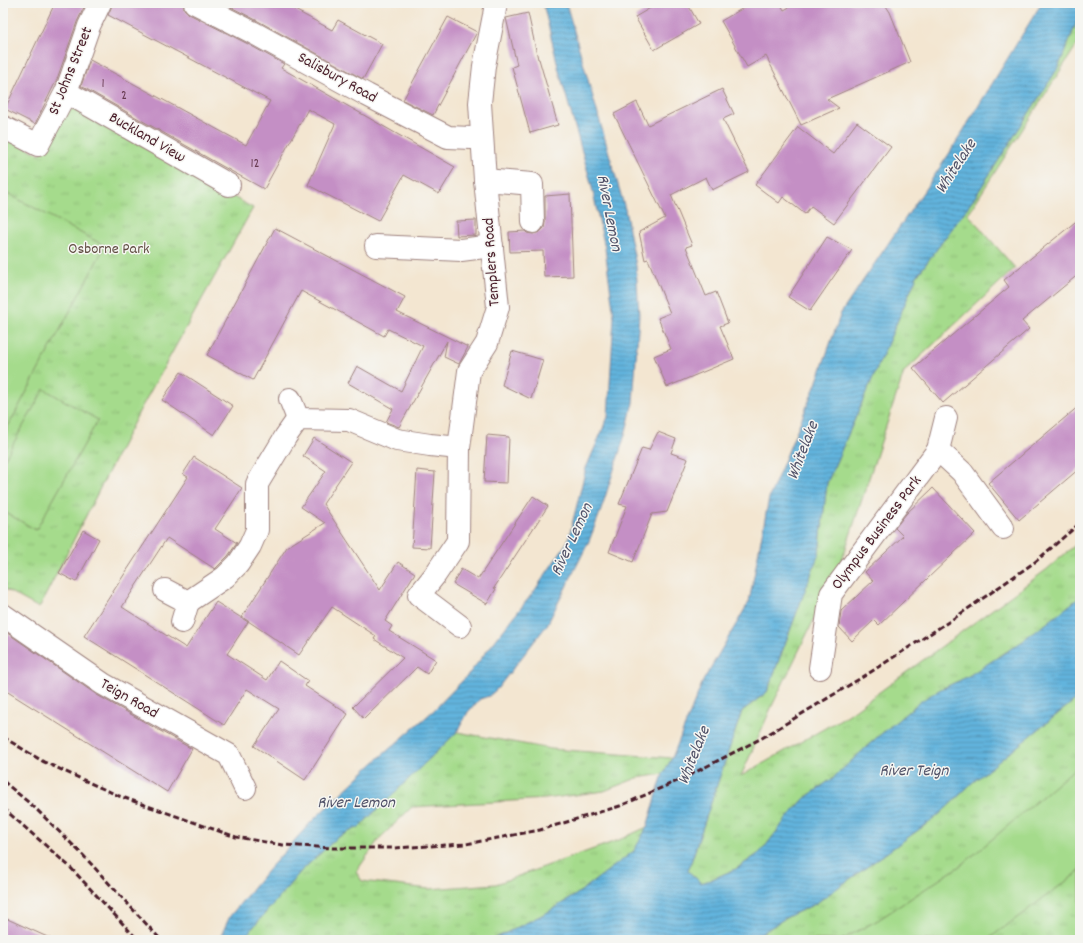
<svg xmlns="http://www.w3.org/2000/svg" width="1083" height="943" viewBox="0 0 1083 943" font-family="Dekko,sans-serif">
<style>
.grass{fill:url(#grass-tufts);stroke:#787d5c}
.pitch{fill:#a5db8c;stroke:#787d5c}
.water{fill:url(#water-rules);stroke:#566a84}
.building{fill:#c48fc5}
.lines{fill:none;stroke-linecap:round;stroke-linejoin:round}
.minor-casing{stroke:#9e827e;stroke-width:24}
.minor{stroke:#fff;stroke-width:22}
.rail{stroke:#4a1f2b;stroke-width:3;stroke-dasharray:6 3;stroke-linecap:butt}
.labels{text-anchor:middle;dominant-baseline:central;stroke-width:3;stroke-linejoin:round;paint-order:stroke}
.number-label{font-size:14px;fill:#683b52}
.street-label{font-size:16px;fill:#4a1f2b;stroke:#f6f6f2}
.park-label{font-size:16px;fill:#614e43;stroke:#f6f6f2}
.water-label{font-size:17px;font-style:italic;fill:#525369;stroke:#f6f6f2}
</style>
<defs>
<pattern id="grass-tufts" width="24" height="20" patternUnits="userSpaceOnUse"><rect width="24" height="20" fill="#a5db8c"/><path d="M3 7l-1-3M5 7V3M7 7l1-3M15 17l-1-3M17 17v-4M19 17l1-3" fill="none" stroke="#90bc79"/></pattern>
<pattern id="water-rules" width="6" height="5" patternUnits="userSpaceOnUse"><rect width="6" height="5" fill="#62b4dd"/><path d="M0 2.5h6" fill="none" stroke="#5392b3"/></pattern>
</defs>
<rect width="100%" height="100%" fill="#f6f6f2"/>
<filter id="ink" filterUnits="userSpaceOnUse"><feTurbulence type="fractalNoise" baseFrequency=".025" numOctaves="2"/><feDisplacementMap in="SourceGraphic" scale="8" xChannelSelector="R" yChannelSelector="G"/><feConvolveMatrix kernelMatrix="1 2 1 2 8 2 1 2 1" color-interpolation-filters="sRGB"/></filter>
<filter id="wash" filterUnits="userSpaceOnUse"><feTurbulence type="fractalNoise" baseFrequency=".012" numOctaves="4" result="noise"/><feDisplacementMap in="SourceGraphic" scale="16" xChannelSelector="R" yChannelSelector="G"/><feGaussianBlur stdDeviation="0.9" result="paint"/><feColorMatrix in="noise" values="0 0 0 0 0 0 0 0 0 0 0 0 0 0 0 0 0 1.4 0 .05"/><feComposite in="paint" operator="in"/></filter>
<g filter="url(#wash)">
<rect width="100%" height="100%" fill="#f3e6d1"/>
<!-- grass -->
<g class="grass">
<path d="M1080,14V40L968,214L1015,268L904,372L840,566L772,706L741,776L848,715L1046,570L1080,541V597L1042,627L1028,636L1023,641L967,677L939,690L915,706L874,740L833,778L805,798L787,818L764,848L758,854L736,869L710,880L701,883L688,871L742,711L767,692L819,553L827,483L917,276L973,200L1058,68Z"/>
<path d="M71,105L253,208L140,410L39,608L3,588V137L40,154Z"/>
<path d="M1080,696V940H747L762,933L787,917L815,904L935,818L944,810L973,782Z"/>
<path d="M457,732L551,749L672,758L663,774L637,778L604,791L545,799L412,807L379,839L356,872L362,881L429,889L496,884L619,840L647,827L634,851L577,894L548,912L492,940H244V938L301,871L338,837L359,827Z"/>
</g>
<!-- pitch -->
<g class="pitch">
<path d="M3,191L105,246L3,436Z"/>
<path d="M44,389L98,420L36,530L3,511V462Z"/>
<path d="M1080,764V871L987,940H841L878,920L963,864Z"/>
</g>
<!-- water -->
<g class="water">
<path d="M543,3H566L625,209L636,266L639,315L633,403L625,435L601,510L589,541L547,625L497,689L489,696L480,699L468,712L457,732L359,827L338,837L301,871L244,938V940H219L230,916L267,871L312,821L371,765L433,711L468,675L535,590L568,541L586,468L608,417L614,317L605,248L591,183L559,71Z"/>
<path d="M1042,3H1080V14L1058,68L973,200L917,276L827,483L819,553L767,692L742,711L688,871L701,883L710,880L736,869L758,854L764,848L787,818L805,798L833,778L874,740L921,701L939,690L967,677L1023,641L1028,636L1042,627L1080,597V696L973,782L944,810L935,818L815,904L787,917L762,933L748,939L492,940L548,912L577,894L634,851L647,827L663,774L672,758L703,681L749,602L769,498L816,384L841,313L949,154L1036,12Z"/>
</g>
<g id="blocks">
<!-- building -->
<g class="building">
<path d="M55,3H86L77,22L57,79L35,124L5,109Z"/>
<path d="M112,3H183L184,9L189,14L246,43L284,64L281,68L455,167L439,194L404,175L378,221L308,185L335,124L308,109L264,189L222,166L81,86L90,60L246,145L270,101L108,15L111,8Z"/>
<path d="M223,3H282L332,30L338,20L382,44L363,79L258,21Z"/>
<path d="M659,3H687L699,24L654,50L635,17Z"/>
<path d="M752,3H780L784,10L797,3H884L890,12L910,62L827,99L839,108L801,125L766,56L747,67L721,21Z"/>
<path d="M528,13L538,59H539L558,125L530,133L512,67L517,65L506,18Z"/>
<path d="M448,17L477,32L433,115L403,100Z"/>
<path d="M722,89L734,114L723,119L749,172L712,190L706,177L671,195L692,245L686,247L706,296L716,292L728,323L720,326L734,359L667,387L654,356L671,349L658,318L670,313L648,259L645,260L639,232L665,218L614,114L637,102L648,125Z"/>
<path d="M857,122L891,147L834,223L811,206L805,214L783,197L779,203L755,185L798,127L833,154Z"/>
<path d="M570,194L573,276L544,277L543,251L510,252L509,232L525,231L527,233L533,234L540,232L544,228L545,222V196Z"/>
<path d="M1080,218V273L1022,321L1029,329L943,403L913,368L1009,287L1004,280Z"/>
<path d="M476,220V235L457,236L456,221Z"/>
<path d="M275,228L405,297L397,312L468,347L459,364L444,357L447,341L399,427L386,422L393,409L348,383L357,366L401,391L423,346L388,329L384,336L301,291L253,380L207,355Z"/>
<path d="M827,237L852,250L810,311L788,297Z"/>
<path d="M512,351L543,360L531,399L502,385Z"/>
<path d="M181,372L233,406L214,435L162,400Z"/>
<path d="M1080,405V468L1019,520L988,483Z"/>
<path d="M658,432L676,439L671,453L688,459L667,512L652,514L633,562L609,552L627,506L619,504L642,448L649,450Z"/>
<path d="M487,435L509,437L507,483L484,482Z"/>
<path d="M314,438L351,462L323,504L380,590L398,562L415,573L385,621L392,626L389,631L436,660L427,674L417,667L364,719L353,707L403,658L374,639L376,636L332,607L299,655L242,617L287,547L325,523L301,507L326,471L303,456Z"/>
<path d="M194,457L242,488L215,529L237,543L228,556L215,569L167,538L122,607L186,648L216,602L248,622L227,654L267,680L279,661L308,681L305,686L348,714L305,780L254,746L279,709L247,689L224,725L84,636L188,477L183,474Z"/>
<path d="M417,470L435,472L430,548L412,547Z"/>
<path d="M933,488L975,533L879,625L874,620L852,641L839,627L841,611L873,581L865,572L903,536L895,528L906,514Z"/>
<path d="M533,496L548,506L494,588L496,589L487,604L453,584L461,569L478,579Z"/>
<path d="M83,530L99,539L76,582L59,573Z"/>
<path d="M3,630L97,695L192,749L167,792L3,689Z"/>
<path d="M3,917L54,940H3Z"/>
</g>
</g>
</g>
<g filter="url(#ink)">
<use href="#blocks" fill-opacity="0" stroke="#9e827e" stroke-width="1"/>
<g class="lines">
<defs>
<g id="minor">
<path d="M195,3L252,32L367,95L448,137L471,138L482,136"/>
<path d="M66,92L229,185"/>
<path d="M3,127L38,145L66,92L89,26L100,3"/>
<path d="M485,180L532,184L533,222"/>
<path d="M376,246L461,250L492,246"/>
<path d="M290,399L298,419"/>
<path d="M938,450L962,472L1003,528"/>
<path d="M165,590L188,602L182,622"/>
<path d="M188,602L225,577L238,564L250,546L257,530V484L286,436L298,419L349,420L397,440L430,445L459,448"/>
<path d="M3,615L103,684L229,755L245,788"/>
<path d="M460,626L419,595L435,575L458,541L459,448L469,371L487,343L498,307L485,180L480,103L484,66L494,15L496,3"/>
<path d="M820,668L831,594L938,450L946,418"/>
</g>
</defs>
<!-- minor casing -->
<use href="#minor" class="minor-casing"/>
<!-- minor -->
<use href="#minor" class="minor"/>
<!-- rail -->
<g class="rail">
<path d="M3,737L44,762L119,796L236,837L283,845L333,848H394L466,844L540,830L620,806L684,778L762,738L866,675L956,617L1035,562L1080,523"/>
<path d="M3,781L34,807L82,854L161,940"/>
<path d="M3,808L70,867L138,940"/>
</g>
</g>
</g>
<g class="labels">
<!-- number labels -->
<g class="number-label">
<text x="103" y="84">1</text>
<text x="124" y="96">2</text>
<text x="255" y="164">12</text>
</g>
<!-- street labels -->
<g class="street-label">
<text transform="translate(71 71) rotate(-68)">St Johns Street</text>
<text transform="translate(337 78) rotate(29)">Salisbury Road</text>
<text transform="translate(147 138) rotate(30)">Buckland View</text>
<text transform="translate(492 262) rotate(-94)">Templers Road</text>
<text transform="translate(877 533) rotate(-53)">Olympus Business Park</text>
<text transform="translate(129 699) rotate(30)">Teign Road</text>
</g>
<!-- park labels -->
<g class="park-label">
<text x="109" y="249">Osborne Park</text>
</g>
<!-- water labels -->
<g class="water-label">
<text transform="translate(957 167) rotate(-57)">Whitelake</text>
<text transform="translate(608 213) rotate(79)">River Lemon</text>
<text transform="translate(804 451) rotate(-69)">Whitelake</text>
<text transform="translate(573 540) rotate(-65)">River Lemon</text>
<text transform="translate(695 756) rotate(-68)">Whitelake</text>
<text x="914" y="772">River Teign</text>
<text x="356" y="804">River Lemon</text>
</g>
</g>
<!-- margin -->
<rect width="1083" height="943" fill="none" stroke="#f6f6f2" stroke-width="16"/>
</svg>
